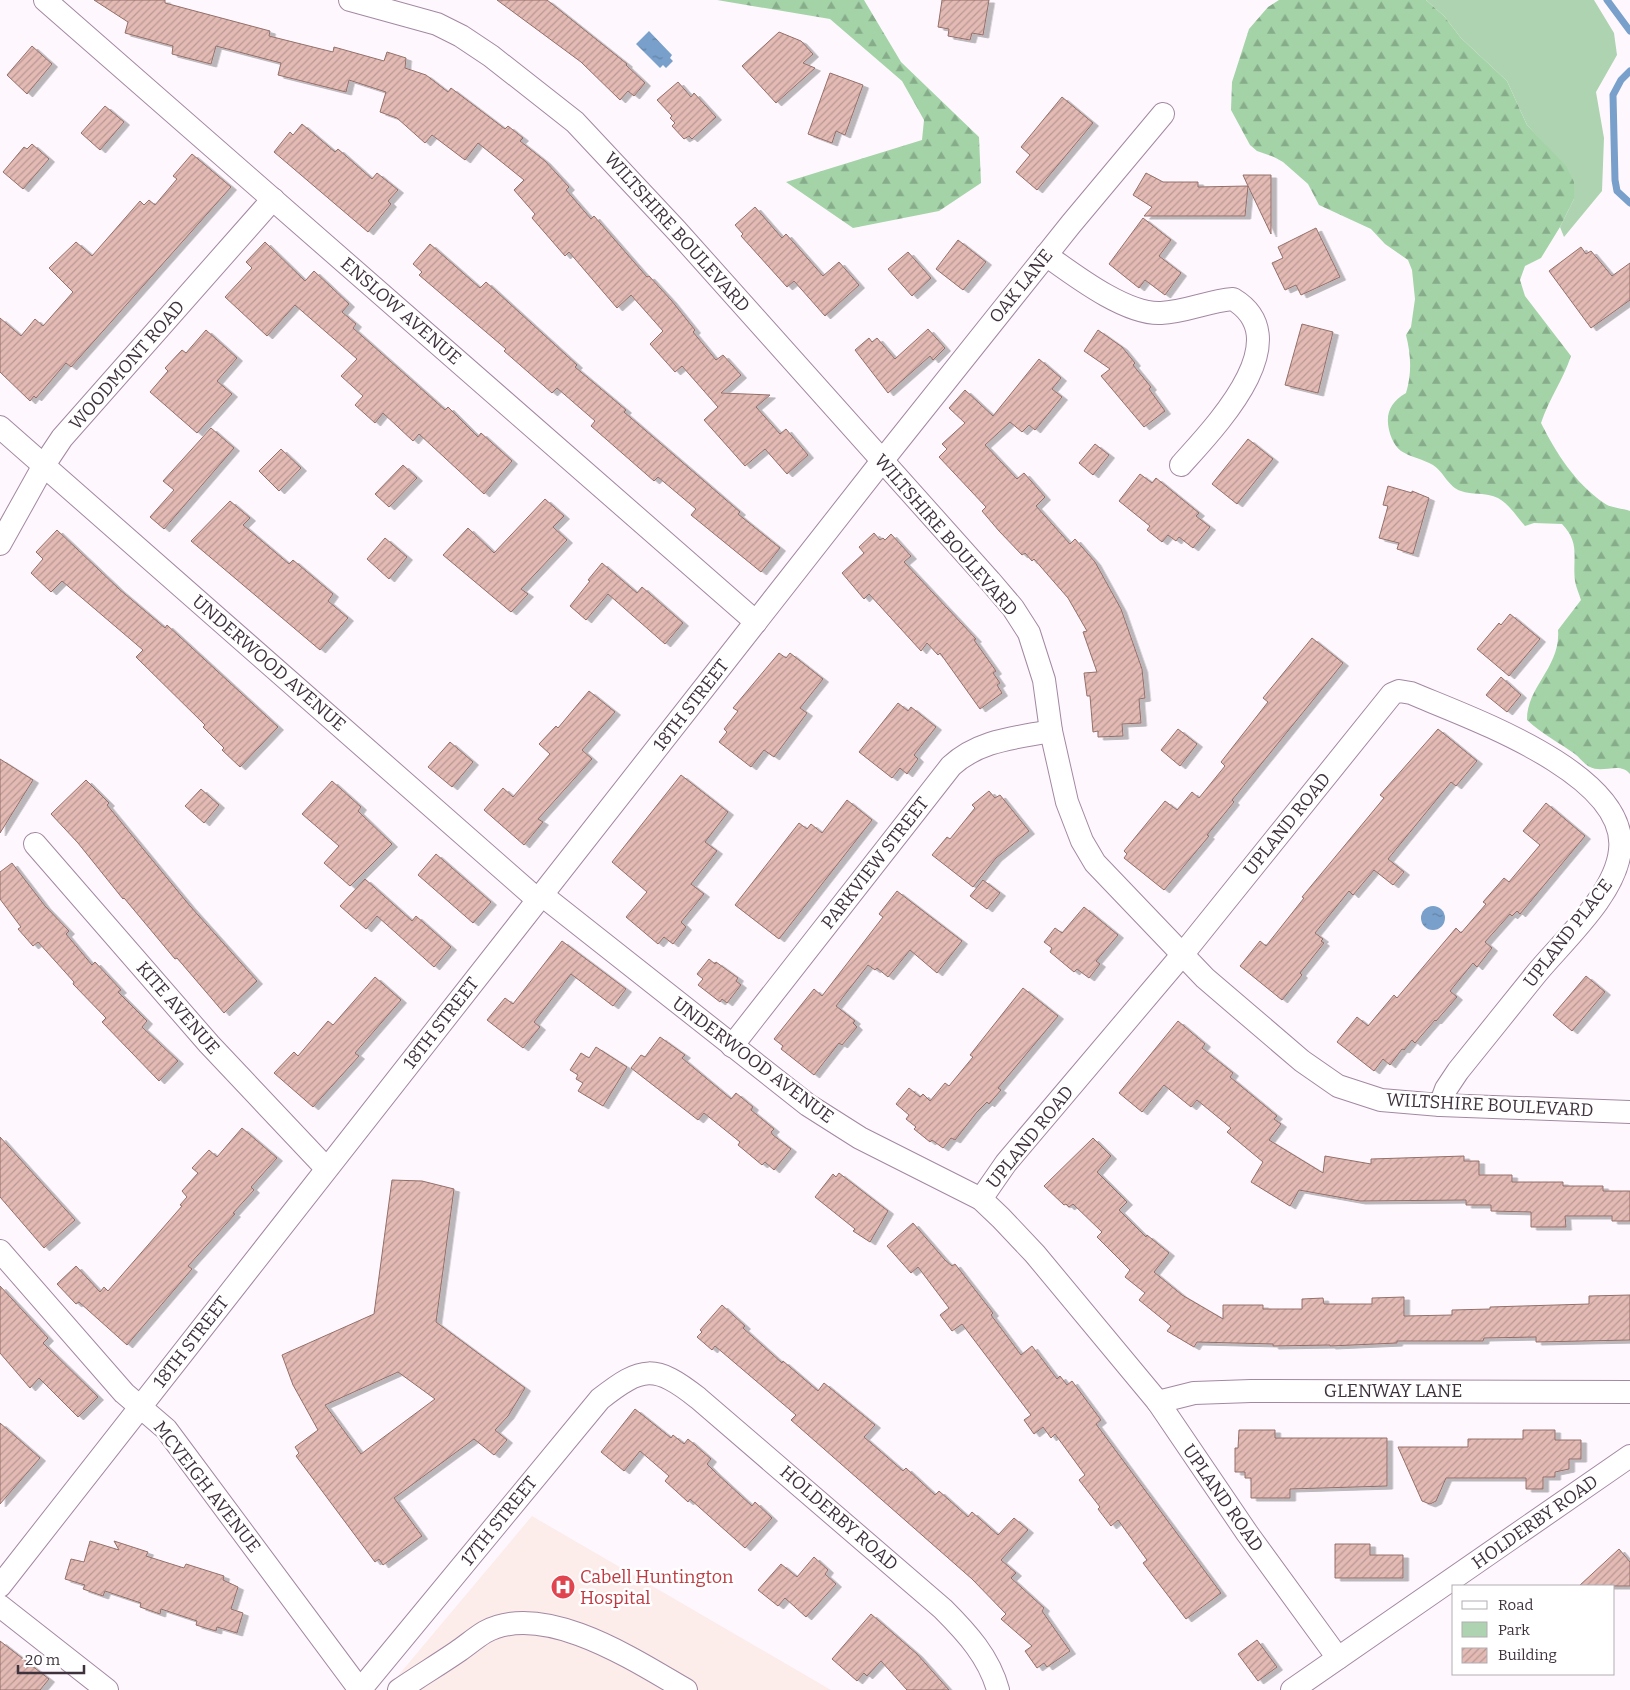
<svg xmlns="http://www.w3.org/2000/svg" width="1630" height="1690" viewBox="0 0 1630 1690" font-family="Bitter,serif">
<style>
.medical{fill:#fcecea}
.green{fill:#aed3b1}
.forest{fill:url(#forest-firs)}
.water{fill:url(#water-ripples)}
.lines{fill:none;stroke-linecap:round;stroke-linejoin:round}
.stream{stroke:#78a0cb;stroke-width:7}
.building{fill:url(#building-hatch);stroke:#946f6a;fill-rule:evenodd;filter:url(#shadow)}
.minor-casing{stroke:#a388a2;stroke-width:24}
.minor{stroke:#fff;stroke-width:22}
.labels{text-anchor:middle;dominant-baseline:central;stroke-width:5;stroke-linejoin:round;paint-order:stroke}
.street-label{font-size:18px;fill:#3e323d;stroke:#fff}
.health-label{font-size:18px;fill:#be3a42;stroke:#fff;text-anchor:start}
</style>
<defs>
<pattern id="forest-firs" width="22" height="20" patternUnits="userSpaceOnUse" patternTransform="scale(1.25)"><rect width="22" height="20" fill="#a4d3a8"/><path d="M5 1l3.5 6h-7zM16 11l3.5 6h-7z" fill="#87ac8a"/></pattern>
<pattern id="water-ripples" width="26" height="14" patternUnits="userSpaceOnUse" patternTransform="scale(1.25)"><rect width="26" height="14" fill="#78a0cb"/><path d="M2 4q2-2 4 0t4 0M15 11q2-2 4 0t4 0" fill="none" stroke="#6483a6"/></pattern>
<pattern id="building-hatch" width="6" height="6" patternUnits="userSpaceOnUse" patternTransform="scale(1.25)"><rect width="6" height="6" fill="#e3bab4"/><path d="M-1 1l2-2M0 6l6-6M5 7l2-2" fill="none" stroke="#b99894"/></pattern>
<filter id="shadow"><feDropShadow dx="5.5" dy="3" stdDeviation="0" flood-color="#0004"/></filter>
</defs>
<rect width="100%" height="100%" fill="#fef8fe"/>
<!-- medical -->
<path class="medical" d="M532,1516L831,1690H386Z"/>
<!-- green -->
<path class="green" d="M1426,0H1594L1614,33L1617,55L1596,92L1604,138L1602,191L1564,237L1560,227L1574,199L1546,146L1527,125L1507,81L1461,38L1444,16Z"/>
<!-- forest -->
<g class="forest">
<path d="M717,0H864L901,62L979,137L981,183L939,211L853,228L786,182L922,140L924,120L902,81L830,19Z"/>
<path d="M1279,0H1426L1444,16L1461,38L1507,81L1527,125L1566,166L1574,182V199L1560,227L1541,258L1525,266L1520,280L1525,296L1571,356C1563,380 1549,399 1541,423C1556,453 1575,483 1604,503C1610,508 1622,508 1630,511V774C1620,761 1603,774 1590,767C1584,764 1580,758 1575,754C1558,742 1542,734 1527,720C1527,686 1561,667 1558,630L1581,600C1579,594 1576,587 1575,581C1572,558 1581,544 1562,524L1534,523L1525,526C1517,517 1509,504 1498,498C1486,492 1471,495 1461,491C1448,487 1444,472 1433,465C1423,459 1410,457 1401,451C1397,448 1394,443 1392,439C1384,419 1387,404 1406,393C1412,373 1411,355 1406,335L1411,327L1415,299L1412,270L1408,260L1385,244L1371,229L1319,205L1308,184L1283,162L1274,157L1257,151L1250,145L1231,110L1232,82L1249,29L1268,7Z"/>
</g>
<!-- water -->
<g class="water">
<path d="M649,31L672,55L670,58L673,61L666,68L663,65L660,68L636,44Z"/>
<circle cx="1433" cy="918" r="12"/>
</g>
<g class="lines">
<!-- stream -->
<g class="stream">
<path d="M1607,0L1630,31"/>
<path d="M1630,71L1621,80L1613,95L1615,180L1617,191L1630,203"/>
</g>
</g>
<!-- building -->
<g class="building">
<path d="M94,0H165V3L270,31L269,36L333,52L334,47L384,61L387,52L406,58L405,68L426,75L448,92L451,88L505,129L508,126L523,138L520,141L545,161L569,187L566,190L591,219L594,216L647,277L649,276L671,300L695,330L693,332L716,360L723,355L741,375L721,393L770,395L756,407L780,434L786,429L808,455L787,474L765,449L745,466L704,420L718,407L682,366L675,372L650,344L663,331L631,295L617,308L569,252L565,256L532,218L535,214L514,190L524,180L478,143L465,160L432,135L425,143L397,118L380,112L386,92L349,80L346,92L278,75L281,63L216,46L211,64L172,54L173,46L125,33L128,22Z"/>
<path d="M497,0H547L627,64L626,65L645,83L634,96L628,91L620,100L581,62Z"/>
<path d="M942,0H989L983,35L972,33L970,40L948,36L949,29L938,27Z"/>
<path d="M779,32L801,41L813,54L803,63L815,68L776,103L742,66Z"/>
<path d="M32,46L52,64L27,94L7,75Z"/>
<path d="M830,73L863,85L845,135L836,131L832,143L808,134Z"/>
<path d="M678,82L691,97L694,93L716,117L692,139L689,136L684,139L672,126L675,123L670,118L672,116L657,100Z"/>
<path d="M1062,97L1093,123L1037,190L1016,172L1030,155L1021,147Z"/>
<path d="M105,106L124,122L100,150L81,133Z"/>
<path d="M302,124L335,152L338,149L372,179L377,173L398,190L388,201L391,204L368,232L274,152L290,132L293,135Z"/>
<path d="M32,144L49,159L23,189L3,172L24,147L27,149Z"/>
<path d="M192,154L231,187L71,367L66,363L36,398L34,396L30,401L0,372V318L21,336L35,319L43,326L73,292L49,268L76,242L92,256L140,201L144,205L149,200L155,205L177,179L173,176Z"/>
<path d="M1146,173L1163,182H1198V187L1248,186L1243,175H1271V234L1248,186L1245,216H1144L1152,207L1133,195Z"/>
<path d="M755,207L782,238L786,234L823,276L839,262L859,285L825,316L794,281L787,287L741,236L743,234L735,225Z"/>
<path d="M1143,218L1171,240L1159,256L1181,273L1165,295L1145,280L1139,288L1109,264Z"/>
<path d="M1316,228L1340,277L1301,295L1296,285L1285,290L1272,263L1283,258L1278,247Z"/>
<path d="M958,240L986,262L963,290L936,269Z"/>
<path d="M265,242L305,281L314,271L349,304L342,312L356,324L353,328L445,410L448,407L478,437L481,433L512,461L484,494L419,434L413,441L383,413L375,423L355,405L363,396L341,376L357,359L295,305L267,336L225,297L252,268L246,262Z"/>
<path d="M430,244L480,288L486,282L577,365L575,367L626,410L624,412L740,512L738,514L780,548L761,572L691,515L696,509L658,477L654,481L591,426L595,421L557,388L552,393L504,351L506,349L419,275L422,272L413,264Z"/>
<path d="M1581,247L1586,254L1591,251L1612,276L1630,263V300L1591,328L1549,271Z"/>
<path d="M908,252L931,278L912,296L888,269Z"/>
<path d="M1302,324L1333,332L1318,393L1285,385Z"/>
<path d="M928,329L945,348L933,360L930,356L888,393L855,350L869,338L872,342L877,338L895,359Z"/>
<path d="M206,330L237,358L217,381L232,394L197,433L150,392L168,371L165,368L182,350L186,353Z"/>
<path d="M1098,330L1122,347L1135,363L1133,365L1151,387L1149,389L1165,411L1144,427L1101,376L1110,369L1084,351Z"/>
<path d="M1039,359L1061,378L1052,389L1062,397L1035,430L1029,425L1022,432L1010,422L985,445L1017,479L1024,473L1045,497L1036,506L1070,544L1075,539L1095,562L1121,609L1142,669L1145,698L1139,699L1141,723L1122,724L1123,736L1098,737V731L1093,732L1090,696H1087L1084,673L1097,672L1083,632L1087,631L1068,598L1034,559L1032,561L1025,553L1022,555L999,531L982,511L986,507L939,457L947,449L942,444L965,423L949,408L965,390L993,416Z"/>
<path d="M211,428L234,448L164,529L150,517L174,490L163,481Z"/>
<path d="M1248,439L1273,459L1237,504L1212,484Z"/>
<path d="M1095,444L1109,455L1093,475L1079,463Z"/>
<path d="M281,449L301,468L279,491L259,471Z"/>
<path d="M403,465L417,478L389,507L375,494Z"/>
<path d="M1140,474L1152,483L1156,478L1199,513L1196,516L1210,527L1193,548L1179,537L1176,541L1168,535L1162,542L1147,530L1150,526L1119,501Z"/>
<path d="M1388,486L1412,493V491L1429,498L1413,554L1397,549L1399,543L1379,538L1388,506L1383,505Z"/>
<path d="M545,499L564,516L553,527L567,540L521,589L528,594L511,612L443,555L468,528L494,553Z"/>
<path d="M230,501L250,518L243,525L289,564L293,560L333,594L328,601L348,618L320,650L191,541Z"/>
<path d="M57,530L119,589L165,628L167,625L278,727L240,767L222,750L224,748L203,727L205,725L136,657L143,650L62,581L51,592L31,573L43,559L36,552Z"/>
<path d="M874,533L880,540L883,538L885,540L891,534L911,556L904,562L976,639L974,640L996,671L993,673L1000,683L997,685L1002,693L980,709L940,653L938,655L927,643L921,651L869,594L864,599L842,573L864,553L859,547Z"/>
<path d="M385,538L407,557L389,579L367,559Z"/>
<path d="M602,563L637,593L642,587L683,623L665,644L608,594L586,620L570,606L590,581L588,580Z"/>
<path d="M1510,614L1540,639L1509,676L1477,649L1499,623L1501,625Z"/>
<path d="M1312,638L1343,663L1232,800L1234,802L1207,835L1209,836L1164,890L1124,858L1127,854L1124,851L1165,801L1177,810L1192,792L1199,798L1225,766L1221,762L1268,702L1263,698Z"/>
<path d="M779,653L786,658L790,653L823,679L800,708L807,713L774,757L764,750L751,767L719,742L727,732L724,729L738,711L733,708Z"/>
<path d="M1501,677L1521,695L1507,712L1486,695Z"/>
<path d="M589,691L615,712L582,750L592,759L538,819L543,822L524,845L484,810L503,788L513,797L550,754L539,744L556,726L558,728Z"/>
<path d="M898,703L908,711L911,707L936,727L914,755L918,759L907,774L900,768L892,778L859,752Z"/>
<path d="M1178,729L1197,744L1180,766L1161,750Z"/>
<path d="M1438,729L1477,761L1456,786L1451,782L1388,859L1404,872L1393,885L1374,870L1353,895L1349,891L1315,933L1323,939L1321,941L1324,943L1300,973L1302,975L1282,1000L1240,966L1260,941L1266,946L1304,898L1302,897L1384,798L1380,795Z"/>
<path d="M450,742L473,762L452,787L428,767Z"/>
<path d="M0,759L33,780L0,833Z"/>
<path d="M681,775L728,812L705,842L717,851L691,884L704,894L681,922L686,927L673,944L664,937L658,944L626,917L647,892L612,862Z"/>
<path d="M86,780L109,803L107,805L190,906L257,981L224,1013L177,958L175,959L124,898L123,899L78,843L51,814Z"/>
<path d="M332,781L361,807L358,811L392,844L350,886L324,863L339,846L302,814Z"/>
<path d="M201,789L219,805L204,823L185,806Z"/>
<path d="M989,791L995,798L1000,795L1029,831L996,858L973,887L932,855L947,837L950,839L975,808L972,805Z"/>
<path d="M847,800L872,820L779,939L735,905L799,823L807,829L811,824L822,833Z"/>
<path d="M1546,803L1585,836L1520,914L1517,911L1512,916L1510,914L1485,942L1492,948L1477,967L1473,963L1450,991L1457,997L1436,1021L1435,1020L1415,1043L1412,1040L1404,1050L1402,1049L1390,1065L1383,1059L1374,1071L1337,1042L1357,1017L1368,1026L1394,995L1397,998L1456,928L1461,933L1486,904L1483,902L1504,878L1509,882L1540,845L1523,831Z"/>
<path d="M436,854L491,902L473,923L418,875Z"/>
<path d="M12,863L45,906L69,931L66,934L92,965L95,962L121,990L118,992L147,1021L142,1027L178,1061L159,1081L102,1022L106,1018L73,984L74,982L38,942L33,946L18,929L21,927L0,899V872Z"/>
<path d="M365,879L412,921L416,916L451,947L434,967L377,916L366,929L340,906Z"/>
<path d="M983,880L1000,893L987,909L970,896Z"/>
<path d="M897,891L962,941L937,973L910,950L888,977L877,968L875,970L868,965L836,1006L855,1021L853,1023L857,1027L842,1045L839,1043L814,1075L781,1049L783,1046L774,1039L814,989L822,996L883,917L879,914Z"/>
<path d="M1084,907L1118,935L1096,961L1100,964L1089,978L1077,969L1074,972L1050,952L1052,948L1044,942L1055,928L1062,933Z"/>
<path d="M562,941L626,989L613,1006L571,974L534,1022L540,1027L523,1048L487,1020L505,998L513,1004Z"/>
<path d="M709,959L715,964L716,962L738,978L736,981L741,985L727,1003L722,999L720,1002L698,985L703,979L697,974Z"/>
<path d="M1586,976L1605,992L1572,1031L1553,1015Z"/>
<path d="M375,977L401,1000L355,1053L359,1056L313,1107L274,1073L294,1052L298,1056L328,1021L333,1025Z"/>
<path d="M1023,988L1058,1016L998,1088L1001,1090L989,1104L987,1102L977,1112L955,1140L951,1138L943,1148L932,1140L930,1142L914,1129L916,1127L906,1119L909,1115L896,1104L909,1088L920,1097L923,1094L930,1101L945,1083L949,1086L973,1057L970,1055Z"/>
<path d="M1178,1021L1205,1044L1202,1048L1233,1073L1230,1077L1277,1116L1274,1119L1281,1124L1269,1140L1323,1173L1325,1156L1371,1164V1159L1464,1156V1161H1479V1175H1512V1182H1563V1186H1603V1191H1630V1221H1612V1216H1565L1566,1227H1531V1212L1491,1211V1205H1466V1200L1360,1201L1299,1190L1290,1206L1251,1182L1263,1162L1227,1132L1231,1128L1197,1100L1191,1107L1164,1085L1142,1112L1119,1093Z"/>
<path d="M660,1037L685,1055L682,1058L731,1099L736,1093L753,1107L751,1110L774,1129L771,1132L773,1135L791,1149L774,1170L765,1162L762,1165L738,1145L740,1142L704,1113L698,1120L631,1068L641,1055L645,1057Z"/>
<path d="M596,1047L627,1067L603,1106L578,1091L583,1083L576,1079L578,1075L570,1070L581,1053L589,1058Z"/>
<path d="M242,1128L277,1158L251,1187L254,1190L233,1213L235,1214L188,1266L192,1269L127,1345L79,1302L76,1304L57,1284L76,1266L100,1292L104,1287L108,1291L182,1206L180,1205L187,1197L182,1191L198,1173L192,1168L209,1150L217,1157Z"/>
<path d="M0,1137L75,1220L44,1248L0,1197Z"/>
<path d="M1093,1138L1111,1156L1097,1172L1127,1202L1119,1210L1146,1237L1147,1235L1169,1253L1154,1272L1182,1295L1223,1319V1305H1263V1309H1302V1299L1323,1298L1324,1304H1372V1298L1404,1297V1316L1452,1315V1310L1490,1309V1307L1589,1304V1296L1630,1295V1340L1536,1342V1337L1484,1338L1483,1341H1397V1343L1330,1346V1345L1273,1346V1344L1197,1342L1194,1347L1167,1331L1171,1326L1139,1300L1145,1293L1125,1277L1130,1270L1097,1237L1102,1232L1073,1204L1069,1207L1066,1204L1064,1205L1044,1186Z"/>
<path d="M839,1173L888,1211L870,1242L853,1231L855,1229L815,1197L833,1174L836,1177Z"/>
<path d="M392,1180L422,1181L454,1189L436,1322L525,1388L508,1416L495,1430L507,1440L494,1455L474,1439L394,1498L422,1536L383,1565L379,1559L375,1562L296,1456L299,1453L295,1447L318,1430L293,1385L282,1355L374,1314ZM398,1372L435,1399L361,1454L325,1405Z"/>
<path d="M913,1223L945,1260L952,1266L955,1264L993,1313L991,1315L1021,1355L1032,1346L1057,1379L1060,1376L1067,1385L1072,1381L1101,1420L1096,1424L1221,1593L1186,1619L1143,1563L1147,1560L1118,1520L1111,1526L1098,1509L1100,1507L1079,1480L1085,1475L1055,1434L1051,1438L1043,1427L1034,1434L1024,1420L1031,1415L962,1324L952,1331L940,1315L949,1308L918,1267L911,1273L887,1246Z"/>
<path d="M0,1286L48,1338L43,1343L98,1397L78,1417L39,1378L30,1388L0,1353Z"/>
<path d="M722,1305L745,1326L743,1328L782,1363L783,1361L818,1391L824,1383L875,1425L864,1437L903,1471L906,1468L935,1495L939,1491L968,1517L972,1512L998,1535L1014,1518L1028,1530L1001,1560L1016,1573L1011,1578L1044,1608L1042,1611L1070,1651L1047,1667L1044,1663L1037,1668L1025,1651L1032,1646L1001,1619L1006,1614L972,1579L791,1420L796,1415L715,1346L712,1350L697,1337L702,1332L700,1330Z"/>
<path d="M635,1409L671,1438L673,1435L684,1444L688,1439L711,1459L707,1464L715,1472L752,1506L755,1502L772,1518L745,1548L690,1499L688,1502L665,1481L669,1476L640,1451L624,1471L601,1452Z"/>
<path d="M0,1423L40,1458L0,1504Z"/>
<path d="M1239,1430H1275V1438H1387V1486L1290,1489V1498H1251V1478H1245V1472H1235V1448H1238Z"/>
<path d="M1523,1430H1555V1440H1581V1459H1569V1469L1555,1472V1477H1543V1489H1526V1478H1446L1436,1501L1430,1504L1422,1501L1398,1447H1468V1439H1523Z"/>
<path d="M90,1541L119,1550L114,1541L148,1552L146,1556L184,1568L186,1564L224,1576L223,1580L238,1587L231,1609L243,1613L237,1633L217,1627L216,1631L196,1625L197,1621L161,1609L160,1614L140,1607L141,1603L105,1591L103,1596L83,1589L85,1585L65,1579L71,1559L84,1562Z"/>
<path d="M1335,1544H1370V1555H1403V1578H1335Z"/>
<path d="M1619,1549L1630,1562V1586H1579Z"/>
<path d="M814,1557L828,1570L825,1574L836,1584L806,1617L785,1598L778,1606L758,1590L781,1564L797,1577Z"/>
<path d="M871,1614L917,1654L949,1690H907L881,1661L867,1676L864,1673L857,1681L832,1659Z"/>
<path d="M1257,1640L1277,1667L1258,1681L1238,1654Z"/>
<path d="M0,1641L49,1679L40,1690H0Z"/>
</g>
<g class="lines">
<defs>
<g id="minor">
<path d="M45,0L756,622"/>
<path d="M350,0L437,24L461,36L491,56L575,122L677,231L990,581L1013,608L1029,633L1044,680L1051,731L1067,802L1082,841L1095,863L1205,978L1302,1061L1338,1086L1381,1100L1440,1105L1630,1112"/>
<path d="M1046,255C1074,275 1126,315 1161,313C1186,312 1208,301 1233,299C1301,340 1212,430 1181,465"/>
<path d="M0,427L538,900"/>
<path d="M0,544L44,465L62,438L273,199"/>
<path d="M35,844L209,1044L326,1168"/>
<path d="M542,895L808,1105L860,1138L981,1199L1001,1218L1035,1254L1158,1402L1247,1533L1338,1658"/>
<path d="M732,1046L951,766C979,740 1015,738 1051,731"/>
<path d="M981,1199L1006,1163L1182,955L1392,694L1399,691L1411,693C1467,717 1629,773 1620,850C1616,894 1563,941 1536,974C1510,1006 1484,1039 1458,1071L1446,1089L1440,1105"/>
<path d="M0,1251L124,1393L166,1429L360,1690"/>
<path d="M1158,1402L1194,1393L1251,1391L1630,1392"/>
<path d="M0,1586L882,461L1071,224L1163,114"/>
<path d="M0,1606L107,1690"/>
<path d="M360,1690L600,1399C642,1366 655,1364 698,1398L943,1609C967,1633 989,1657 998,1690"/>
<path d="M399,1690C418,1677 438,1665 457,1652C466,1646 475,1638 485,1632C544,1600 636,1661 686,1690"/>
<path d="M1292,1690L1630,1456"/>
</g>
</defs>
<!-- minor casing -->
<use href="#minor" class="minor-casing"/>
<!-- minor -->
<use href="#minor" class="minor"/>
</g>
<!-- icons -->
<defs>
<symbol id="hospital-disc" viewBox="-11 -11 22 22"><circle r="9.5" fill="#e0444e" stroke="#fff"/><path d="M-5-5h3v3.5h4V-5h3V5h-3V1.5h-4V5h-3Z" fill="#fff"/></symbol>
</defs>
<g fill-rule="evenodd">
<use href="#hospital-disc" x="549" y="1573" width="28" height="28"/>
</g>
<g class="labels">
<!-- street labels -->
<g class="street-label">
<text transform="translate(677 232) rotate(48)">WILTSHIRE BOULEVARD</text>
<text transform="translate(1021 286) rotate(-51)">OAK LANE</text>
<text transform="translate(401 311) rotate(41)">ENSLOW AVENUE</text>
<text transform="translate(127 365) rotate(-49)">WOODMONT ROAD</text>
<text transform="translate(946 535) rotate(49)">WILTSHIRE BOULEVARD</text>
<text transform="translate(269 663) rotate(41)">UNDERWOOD AVENUE</text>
<text transform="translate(691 705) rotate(-52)">18TH STREET</text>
<text transform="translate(1287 824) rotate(-51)">UPLAND ROAD</text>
<text transform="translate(875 863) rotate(-52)">PARKVIEW STREET</text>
<text transform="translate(1568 933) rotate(-52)">UPLAND PLACE</text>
<text transform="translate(178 1008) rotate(49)">KITE AVENUE</text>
<text transform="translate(441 1023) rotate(-52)">18TH STREET</text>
<text transform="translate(753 1060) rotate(37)">UNDERWOOD AVENUE</text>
<text transform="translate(1490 1105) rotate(3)">WILTSHIRE BOULEVARD</text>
<text transform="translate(1030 1137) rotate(-51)">UPLAND ROAD</text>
<text transform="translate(191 1342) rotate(-52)">18TH STREET</text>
<text x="1393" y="1391">GLENWAY LANE</text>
<text transform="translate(207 1487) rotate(52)">MCVEIGH AVENUE</text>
<text transform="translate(1223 1498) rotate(55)">UPLAND ROAD</text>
<text transform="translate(839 1518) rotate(41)">HOLDERBY ROAD</text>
<text transform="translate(499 1521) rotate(-51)">17TH STREET</text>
<text transform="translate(1535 1522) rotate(-35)">HOLDERBY ROAD</text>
</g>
<!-- health labels -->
<g class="health-label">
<text x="580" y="1577">Cabell Huntington<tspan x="580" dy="21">Hospital</tspan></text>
</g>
</g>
<!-- legend -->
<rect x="1452" y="1585" width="162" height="90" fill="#ffffff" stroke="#b2adb1"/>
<rect x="1462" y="1601" width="25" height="8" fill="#ffffff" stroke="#b2adb1"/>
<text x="1498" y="1610" font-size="15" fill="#3e323d">Road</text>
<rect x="1462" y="1622" width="25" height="15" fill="#aed3b1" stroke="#b2adb1"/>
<text x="1498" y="1635" font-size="15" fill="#3e323d">Park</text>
<rect x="1462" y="1648" width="25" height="15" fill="url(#building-hatch)" stroke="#b2adb1"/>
<text x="1498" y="1660" font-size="15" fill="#3e323d">Building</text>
<!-- scale -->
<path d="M18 1665v8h66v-8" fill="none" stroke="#3e323d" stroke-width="2.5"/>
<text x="25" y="1665" font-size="15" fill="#3e323d" stroke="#ffffff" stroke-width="4" paint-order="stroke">20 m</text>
</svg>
